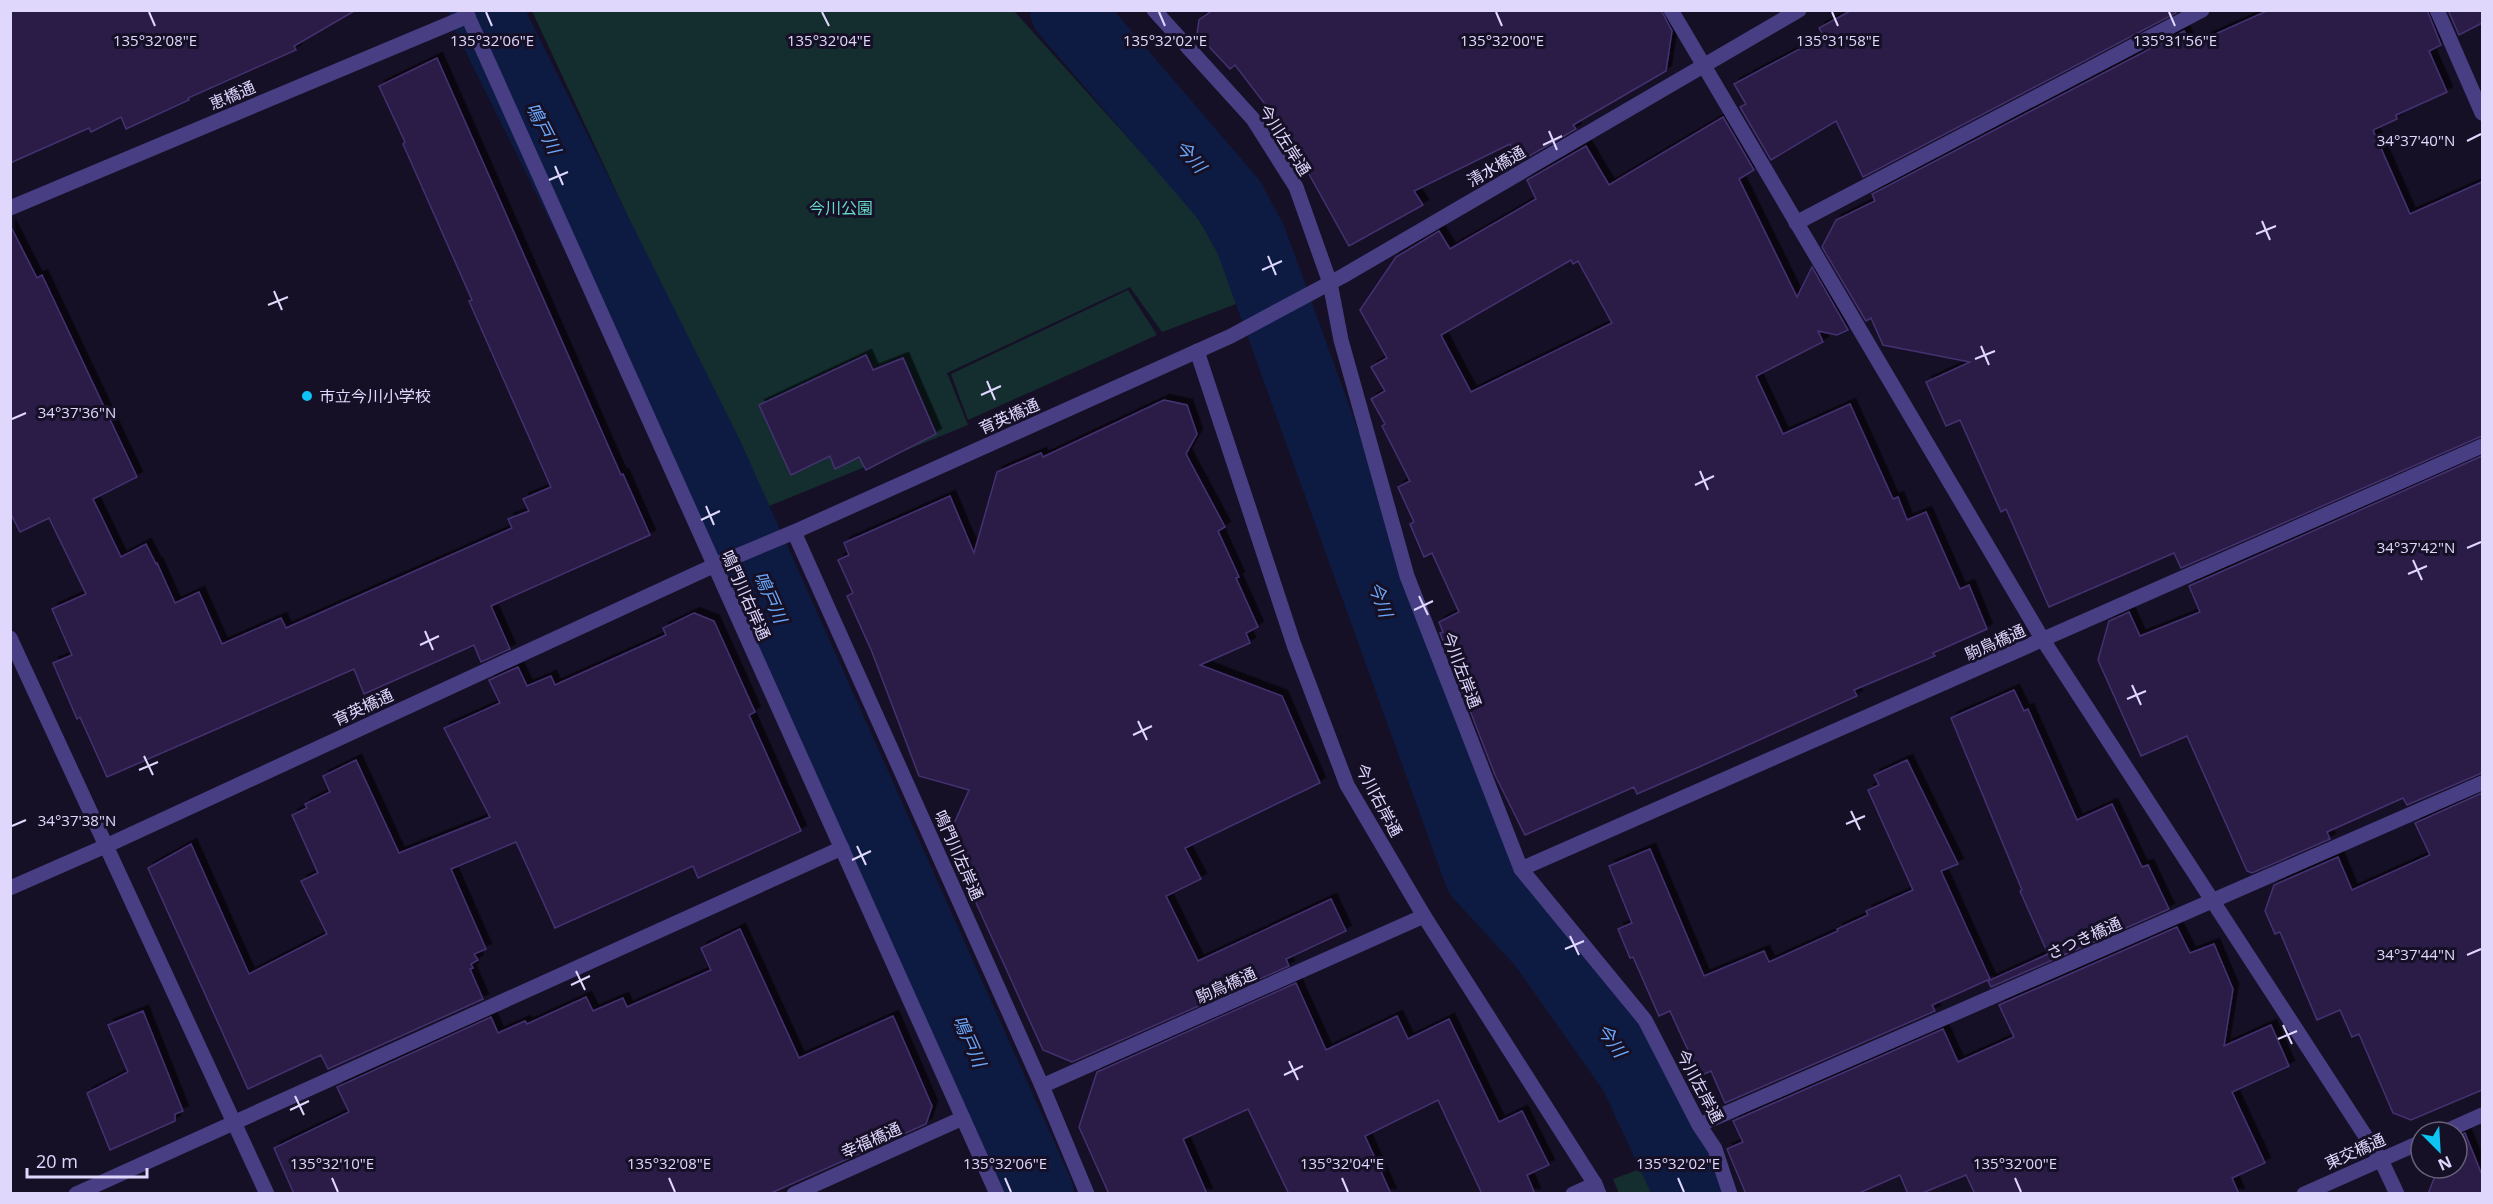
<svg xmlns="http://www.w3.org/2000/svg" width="2493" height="1204" viewBox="0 0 2493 1204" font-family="'Open Sans','Noto Sans JP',sans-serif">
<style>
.green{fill:#142e30}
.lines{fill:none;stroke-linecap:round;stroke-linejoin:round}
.river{stroke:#0d1b43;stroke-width:72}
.building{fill:#2a1d46;stroke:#443171;stroke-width:1.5;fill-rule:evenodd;filter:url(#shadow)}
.minor{stroke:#483e83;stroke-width:15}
.tertiary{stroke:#483e83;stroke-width:15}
.ticks{fill:none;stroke:#e0d7fd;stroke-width:2}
.poi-dot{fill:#0dc4f4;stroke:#161026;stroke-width:2}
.labels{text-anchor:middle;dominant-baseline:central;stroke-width:6;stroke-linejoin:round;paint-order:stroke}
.street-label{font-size:16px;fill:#e0d7fd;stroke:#161026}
.park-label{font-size:16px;fill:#66dbca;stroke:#161026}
.poi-label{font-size:16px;fill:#e0d7fd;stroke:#161026;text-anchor:start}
.water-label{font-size:18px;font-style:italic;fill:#6aa7f8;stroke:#161026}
.ticks-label{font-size:15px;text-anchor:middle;fill:#e0d7fd;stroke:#161026;stroke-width:6;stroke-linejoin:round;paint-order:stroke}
</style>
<defs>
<filter id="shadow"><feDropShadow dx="5.5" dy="-5.5" stdDeviation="0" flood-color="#0009"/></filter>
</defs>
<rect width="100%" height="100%" fill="#161026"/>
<!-- green -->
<g class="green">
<path d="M532,11H1014L1191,208L1249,299L1162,332L1130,287L947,373L968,425L764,508Z"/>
<path d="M1128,290L1157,335L968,420L951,374Z"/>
<path d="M1646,1167L1656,1193H1619L1613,1179Z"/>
</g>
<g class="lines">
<!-- river -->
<g class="river">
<path d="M485,10L709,459L1038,1194"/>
<path d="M1066,10L1230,201L1251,240L1480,874L1544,944L1635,1073L1691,1194"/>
</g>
</g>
<!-- building -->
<g class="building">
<path d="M10,10H356L294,46L296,50L188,98L189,100L126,129L121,117L91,132L89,128L10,163Z"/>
<path d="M1213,10H1661L1672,31L1666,71L1573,125L1576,129L1519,162L1510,144L1414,191L1423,205L1349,246L1300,158L1304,155L1235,65L1230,69L1197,34L1199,20Z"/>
<path d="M1852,10H2175L2176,13L1863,177L1836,121L1771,160L1740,107L1746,104L1734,84L1824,36L1819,28Z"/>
<path d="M2269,10H2427L2441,45L2429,51L2447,92L2396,115L2397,119L2373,130L2410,214L2482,182V436L2181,568L2174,553L2049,607L2006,509L2001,512L1960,420L1946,426L1926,382L1970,362L1883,345L1871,318L1866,321L1822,247L1836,220L1875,201L1872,194L2184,31L2191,45Z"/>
<path d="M2448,10H2482V23L2459,35Z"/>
<path d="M437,58L621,475L623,474L650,535L491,606L510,649L481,662L474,645L364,694L354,669L107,777L80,717L77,719L53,663L72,655L52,609L86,594L49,518L20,532L10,512V225L37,278L42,275L137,477L93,499L121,557L146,544L156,564L157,563L175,603L199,592L222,644L281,618L286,628L512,528L508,519L529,511L523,499L551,487L469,301L472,300L403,144L405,142L379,86Z"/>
<path d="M1723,117L1754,170L1739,179L1797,297L1812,267L1848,330L1837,335L1818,331L1823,342L1756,376L1783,434L1850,404L1893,499L1898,497L1907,520L1926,512L1960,589L1969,585L1987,629L1933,653L1935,656L1854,690L1857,696L1699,767L1637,794L1634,787L1525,835L1495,775L1440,633L1443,632L1439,622L1459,612L1432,553L1424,557L1410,524L1414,522L1398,487L1410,481L1382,426L1385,424L1371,399L1385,391L1371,367L1387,358L1360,310L1396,257L1439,231L1450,249L1536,199L1527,180L1586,146L1609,185ZM1571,260L1573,264L1578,261L1612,323L1471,392L1441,335Z"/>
<path d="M866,355L873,370L903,358L936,434L866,470L859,457L835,469L830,456L791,475L759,405Z"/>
<path d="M1164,400L1187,405L1197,434L1186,454L1225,527L1218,531L1239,577L1236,578L1258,627L1246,633L1250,643L1200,665L1282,696L1320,783L1185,848L1201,879L1166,896L1198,961L1331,899L1346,931L1286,959L1289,966L1072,1062L1043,1050L947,839L969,790L919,776L872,652L847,596L853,593L838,560L849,555L844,543L950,496L974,553L997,472L1041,453L1043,457Z"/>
<path d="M2482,456V773L2407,805L2403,798L2327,832L2330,839L2252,873L2247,871L2187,736L2141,756L2098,660L2109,621L2129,612L2140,636L2200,612L2189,586Z"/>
<path d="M694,613L714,621L755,712L749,715L801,831L698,878L693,866L555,928L516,842L451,869L486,949L474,954L478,960L471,964L473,968L470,969L483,999L328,1069L321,1055L248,1089L148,868L191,844L249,974L327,934L301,881L318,873L292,815L307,808L305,804L330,792L323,776L356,760L399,853L490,817L444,728L500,703L489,680L518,667L527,686L551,676L555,685L666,635L663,628Z"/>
<path d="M2014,690L2024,711L2028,709L2077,820L2112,804L2142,867L2148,865L2169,909L1991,987L1988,981L2048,954L2020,891L2022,890L1951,718Z"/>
<path d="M1907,760L1958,864L1941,871L1990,979L1932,1005L1935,1011L1725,1103L1711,1071L1700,1076L1670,1011L1659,1016L1633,957L1630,958L1618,929L1632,923L1609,866L1650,849L1704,976L1764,951L1769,962L1838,931L1837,929L1868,915L1866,911L1913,890L1868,790L1879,785L1874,775Z"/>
<path d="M2482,793V1090L2411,1120L2393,1113L2359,1034L2352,1037L2340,1010L2317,1020L2280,932L2275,934L2265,911L2274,885L2338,857L2352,890L2430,855L2415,823Z"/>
<path d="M2177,927L2190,953L2214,944L2233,989L2224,1046L2271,1025L2289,1066L2232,1092L2265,1163L2232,1178L2239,1194H1975L1966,1175L1920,1194H1908L1900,1175L1857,1194H1746L1727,1149L1743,1142L1733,1121L1943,1029L1958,1062L2014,1037L1999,1005Z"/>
<path d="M740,929L799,1058L893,1016L932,1106L926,1124L769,1194H294L274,1148L349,1112L337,1087L491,1017L498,1033L525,1021L527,1024L586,997L593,1011L623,998L627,1007L711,970L701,948Z"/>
<path d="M1296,983L1326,1050L1397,1016L1408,1039L1449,1019L1499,1122L1522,1111L1549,1165L1527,1175L1535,1194H1482L1438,1100L1365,1136L1391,1194H1289L1248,1109L1183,1139L1207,1194H1109L1079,1127L1097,1072Z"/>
<path d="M143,1011L183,1111L175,1114V1121L110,1150L87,1093L128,1072L108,1025Z"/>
<path d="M2465,1133L2482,1175V1194H2428L2438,1168H2457V1137Z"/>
</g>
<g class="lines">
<!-- minor -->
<g class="minor">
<path d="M465,10L997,1194"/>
<path d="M1154,10L1253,119L1296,187L1330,283L1341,340L1407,576L1521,869L1645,1020L1699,1125L1715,1149L1730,1194"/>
<path d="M2437,10L2482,113"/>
<path d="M10,208L468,16"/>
<path d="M1796,223L2202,10"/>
<path d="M1197,351L1294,645L1347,785L1424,916L1595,1184L1599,1194"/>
<path d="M794,532L1042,1086L1087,1194"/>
<path d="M10,638L267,1194"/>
<path d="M1521,869L2482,446"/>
<path d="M1042,1086L1424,916"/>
<path d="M1699,1125L2482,783"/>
<path d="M2444,1132L2482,1115"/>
<path d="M76,1194L842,848"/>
<path d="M794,1194L963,1118"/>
<path d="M1573,1194L1595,1184"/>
<path d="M2304,1194L2421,1142"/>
</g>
<!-- tertiary -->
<g class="tertiary">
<path d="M1671,10L2043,640L2381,1160L2397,1194"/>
<path d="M10,888L108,845L713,566L794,532L1231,336L1343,276L1799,10"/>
</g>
</g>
<!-- ticks -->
<path class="ticks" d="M149,12L155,26M486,12L492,26M822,12L829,26M1159,12L1165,26M1496,12L1502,26M1832,12L1838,26M2169,12L2175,26M1549,131L1557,150M2467,141L2481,134M1543,145L1562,136M555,166L563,185M549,180L568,172M2262,221L2270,240M2256,234L2276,226M1268,256L1276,275M1262,270L1282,261M274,291L282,310M268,305L288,297M1981,346L1989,365M1975,359L1995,351M987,381L995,400M981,395L1001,386M12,419L26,413M1700,471L1708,490M1695,485L1714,476M706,506L714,525M701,520L720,511M2467,548L2481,542M2413,560L2422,580M2408,574L2427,566M1419,596L1428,615M1414,610L1433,601M425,631L433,650M420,645L439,636M2132,685L2141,705M2127,699L2146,691M1138,721L1147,740M1133,735L1152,726M144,756L153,775M139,770L158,762M1851,811L1860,830M1846,824L1865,816M12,826L26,820M857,846L866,865M852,860L871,851M1570,936L1579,955M1565,949L1584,941M2467,955L2481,949M576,971L585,990M571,985L590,976M2283,1025L2292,1044M2278,1039L2297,1031M1289,1061L1298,1080M1284,1075L1303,1066M295,1096L304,1115M290,1110L309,1101M332,1178L338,1192M669,1178L675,1192M1005,1178L1011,1192M1342,1178L1348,1192M1678,1178L1684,1192M2015,1178L2021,1192"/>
<!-- markers -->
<circle class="poi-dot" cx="307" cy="396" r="6"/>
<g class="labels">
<!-- street labels -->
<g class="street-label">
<text transform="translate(232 95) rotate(-23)">恵橋通</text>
<text transform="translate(1285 140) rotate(57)">今川左岸通</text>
<text transform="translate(1496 166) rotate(-30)">清水橋通</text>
<text transform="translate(1009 416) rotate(-24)">育英橋通</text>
<text transform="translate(746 595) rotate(66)">鳴門川右岸通</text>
<text transform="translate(1995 642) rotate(-24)">駒鳥橋通</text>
<text transform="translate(1462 670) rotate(69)">今川左岸通</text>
<text transform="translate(363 707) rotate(-25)">育英橋通</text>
<text transform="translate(1379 800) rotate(62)">今川右岸通</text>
<text transform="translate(959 855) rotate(66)">鳴門川左岸通</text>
<text transform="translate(2084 938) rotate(-24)">さつき橋通</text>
<text transform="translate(1226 985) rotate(-24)">駒鳥橋通</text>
<text transform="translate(1700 1086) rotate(62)">今川左岸通</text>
<text transform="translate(871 1140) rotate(-24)">幸福橋通</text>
<text transform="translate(2355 1151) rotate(-24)">東交橋通</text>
</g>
<!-- park labels -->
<g class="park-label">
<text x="841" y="208">今川公園</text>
</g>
<!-- poi labels -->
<g class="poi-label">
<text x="319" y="396">市立今川小学校</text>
</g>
<!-- water labels -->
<g class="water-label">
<text transform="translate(544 128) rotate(63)">鳴戸川</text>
<text transform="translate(1191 156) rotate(49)">今川</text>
<text transform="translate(771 597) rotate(66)">鳴戸川</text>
<text transform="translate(1381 599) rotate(70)">今川</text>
<text transform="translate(1612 1040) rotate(55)">今川</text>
<text transform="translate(970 1041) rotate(66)">鳴戸川</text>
</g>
</g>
<g class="ticks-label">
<text x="155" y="46">135°32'08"E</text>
<text x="492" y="46">135°32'06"E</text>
<text x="829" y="46">135°32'04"E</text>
<text x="1165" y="46">135°32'02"E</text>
<text x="1502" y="46">135°32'00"E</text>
<text x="1838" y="46">135°31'58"E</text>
<text x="2175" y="46">135°31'56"E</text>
<text x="2416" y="146">34°37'40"N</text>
<text x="77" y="418">34°37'36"N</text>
<text x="2416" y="553">34°37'42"N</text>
<text x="77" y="826">34°37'38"N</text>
<text x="2416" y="960">34°37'44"N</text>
<text x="332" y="1169">135°32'10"E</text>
<text x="669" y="1169">135°32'08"E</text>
<text x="1005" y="1169">135°32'06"E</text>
<text x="1342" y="1169">135°32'04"E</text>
<text x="1678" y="1169">135°32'02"E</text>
<text x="2015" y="1169">135°32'00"E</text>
</g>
<!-- border -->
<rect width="2493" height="1204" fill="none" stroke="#e0d7fd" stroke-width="24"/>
<!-- north arrow -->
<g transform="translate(2439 1150) rotate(156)"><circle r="28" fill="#161026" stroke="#67607c" stroke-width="1.5"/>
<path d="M0-4.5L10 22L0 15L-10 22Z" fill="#0dc4f4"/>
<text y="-9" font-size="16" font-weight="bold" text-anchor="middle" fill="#e0d7fd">N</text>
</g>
<!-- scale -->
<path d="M27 1168v9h120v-9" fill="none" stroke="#e0d7fd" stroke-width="3"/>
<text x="36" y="1168" font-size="18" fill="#e0d7fd" stroke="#161026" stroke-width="4.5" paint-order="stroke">20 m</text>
</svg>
